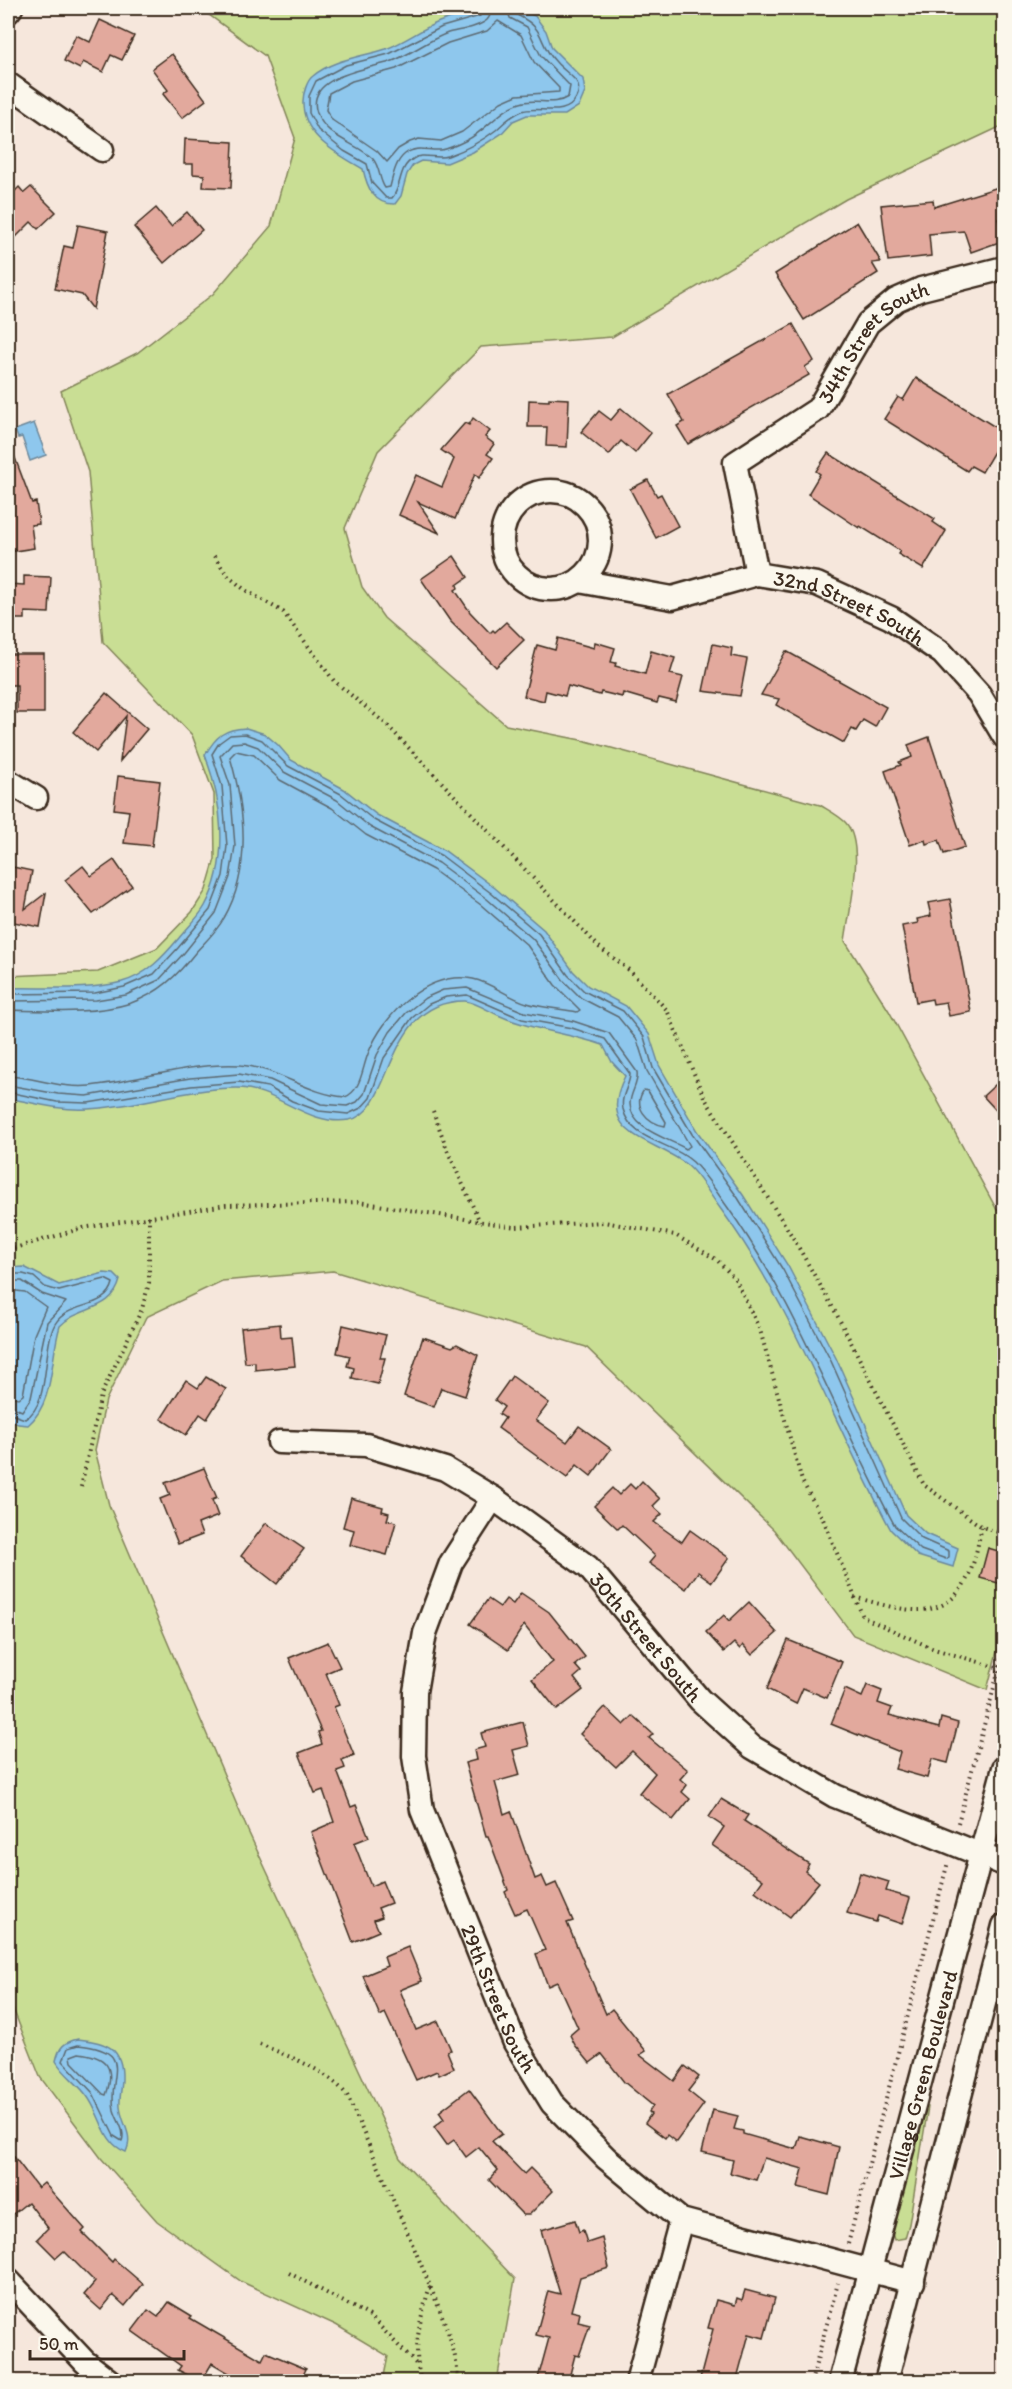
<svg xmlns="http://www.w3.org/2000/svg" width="1012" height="2389" viewBox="0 0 1012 2389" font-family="Itim,sans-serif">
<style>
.green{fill:#c9de94;stroke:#828459;stroke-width:1.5}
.water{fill:#8ec7ed;stroke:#6d889a;stroke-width:1.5}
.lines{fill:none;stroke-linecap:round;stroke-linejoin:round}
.shore{stroke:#5c6971;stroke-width:1.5}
.building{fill:#e2a99d;stroke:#3b2a1e;stroke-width:1.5}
.minor-casing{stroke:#3b2a1e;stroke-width:27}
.path{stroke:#3b2a1e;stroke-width:4;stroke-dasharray:1.5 4.5;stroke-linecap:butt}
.minor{stroke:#fbf7ec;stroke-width:22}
.labels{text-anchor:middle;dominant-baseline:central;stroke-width:6;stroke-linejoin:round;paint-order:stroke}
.street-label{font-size:21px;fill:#3b2a1e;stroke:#fbf7ec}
</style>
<rect width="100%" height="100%" fill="#f6e7dc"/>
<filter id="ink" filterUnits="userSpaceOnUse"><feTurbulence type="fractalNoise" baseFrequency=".0167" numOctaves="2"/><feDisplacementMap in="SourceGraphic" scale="12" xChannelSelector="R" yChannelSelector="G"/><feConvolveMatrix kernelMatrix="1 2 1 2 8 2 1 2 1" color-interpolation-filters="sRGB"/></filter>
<g filter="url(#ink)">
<!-- green -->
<g class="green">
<path d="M194,8H1004V125L846,199L612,337L481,347L378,451L345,528L362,587L384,618L506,725L586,741L820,805C828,810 840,816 846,823C866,846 849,911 845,941L889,1011L997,1210L1004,1212V1625L987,1690L853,1635L774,1530L586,1347L333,1271L222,1281L146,1317L106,1400L95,1450L109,1505L248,1831L400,2158L515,2279L497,2381H383L388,2356L336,2325L242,2282L157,2221L101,2158L40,2077L8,1996V976L98,972L157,948L192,912L206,890L215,859L214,794L192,735L103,642L88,472L61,391L137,353L213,294L271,226L295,138L265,56L209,15Z"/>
<path d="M925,2106L928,2107L909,2224L905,2238L894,2240L892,2233Z"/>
</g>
<!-- water -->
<g class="water">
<path d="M516,8L535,16L546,31L552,48L583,79L585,92L579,106L565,115H527L513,121L501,134L473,152L447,163L421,161L413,165L407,174L401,196L395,204C374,205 367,187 363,169C336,153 302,136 303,101C303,94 307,80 313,76C333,59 362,57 386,49C405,42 421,29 439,22C465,12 489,9 516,8Z"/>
<path d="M34,423L46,455L30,461L22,437L18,438L15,430Z"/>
<path d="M246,728L265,734L278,745L291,760L344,789L377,815L445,851L495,888L544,930L573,971L588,986L626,1006L649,1034L659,1065L697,1131L743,1195L788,1266L836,1358L906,1515L926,1534L958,1548L953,1567L918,1556L891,1530C833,1423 793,1307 720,1208C710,1195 699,1175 687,1165C654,1138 594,1137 625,1076L612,1062L603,1045C568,1033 531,1030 498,1015C489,1011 475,1002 465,1001C383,1000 395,1112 349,1120C308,1127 276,1088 237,1088C187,1088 138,1107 88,1109C61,1111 34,1103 8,1098V988C45,987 86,991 122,982C147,975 163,957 179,938C187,928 199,917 205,906C230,860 222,801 205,755C216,736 224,729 246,728Z"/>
<path d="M24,1267L59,1285L104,1273L114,1274L120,1280C112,1312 79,1306 60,1326C50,1358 55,1402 28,1425L18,1424L8,1417V1268Z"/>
<path d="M78,2039C106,2042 123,2047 122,2079C122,2088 119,2098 120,2107C122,2125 134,2134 126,2152C103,2144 101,2114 87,2096C78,2083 64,2075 56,2061C59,2047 64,2042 78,2039Z"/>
</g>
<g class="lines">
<!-- shore -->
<g class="shore">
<path d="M484,8L480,16L442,27L389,54L346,65L316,81L309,96V113L318,130L344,151L367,164L372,183L386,198H392C402,187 398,167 413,159C423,152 436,160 448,156C465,150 482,141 496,130C505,122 510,116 522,111C538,105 566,119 576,98C579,92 580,86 576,81C570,74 562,69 556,62C536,41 548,30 517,15L515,8"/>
<path d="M491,8C491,12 491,16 487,20C478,28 459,30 448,33C428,40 410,55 390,62C368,69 304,76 317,113C327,139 356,142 373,159C380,167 379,180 385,188L390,187C393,176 395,162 405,154C417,145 427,151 441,150C449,149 459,144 467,140C487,130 501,107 524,102C540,99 554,106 568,97L570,86L541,56L527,27L510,18L507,8"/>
<path d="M498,21L521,35L534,62L559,88V92L517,95L501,102L462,132L441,141L419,139L410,142L398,149L387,162L377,151L332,120L326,110L329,93L352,81L396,69L448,43L487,31Z"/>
<path d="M8,994L95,993L124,987L154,974L178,948L210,910L223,876L227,846L222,786L212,754L219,743L230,735L245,734L262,740L288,766L341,794L374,820L442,856L491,893L539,934L568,975L584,991L623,1011L644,1037L653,1068L692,1134L738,1198L783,1270L831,1361L901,1518L922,1539L949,1551V1557L946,1559L921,1550L895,1526C837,1419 798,1305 726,1205C716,1191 705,1174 693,1162C671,1141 631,1142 623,1109C620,1095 630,1086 630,1074L605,1039L572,1028L522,1019L467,995L446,997L429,1004L412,1018L384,1058L370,1098L361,1108L348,1114L319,1111L292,1101L268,1087L239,1082L191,1086L88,1103L57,1102L8,1092"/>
<path d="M8,1001L96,1000L126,995L159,980L184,953L216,913L230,877L235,846L230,785L220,756L232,743L244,742L258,747L284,772L337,800L370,827L438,863L487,899L533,939L564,981L581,998L618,1017L637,1040L647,1071L690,1146L686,1149C668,1138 631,1130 630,1104C630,1092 639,1084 637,1072L609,1033L573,1021L524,1012L467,988L443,990L425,998L406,1013L390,1032L377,1055L364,1094L357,1102L347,1106L321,1104L270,1080L239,1074L190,1078L87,1096L58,1094L8,1085"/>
<path d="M8,1010C46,1011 93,1015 131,1003C159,993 177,976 195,953C205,942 217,931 224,918C252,870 245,808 230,757L236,751L254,755L280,780L332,808L366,835L433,870L481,905L527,945L555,985L580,1010L577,1012C561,1009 543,1008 527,1003C509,998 492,983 473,979C427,970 383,1015 368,1054C362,1069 361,1091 345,1097C306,1094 279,1068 240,1065C190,1062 139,1081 90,1086C62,1089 35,1077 8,1076"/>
<path d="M644,1090L648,1091L666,1122L665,1126C647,1123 632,1106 644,1090Z"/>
<path d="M8,1274H23L34,1277L45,1287L59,1291L105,1279L113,1283C107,1310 68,1301 55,1324C42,1347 51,1405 25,1419L8,1413"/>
<path d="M8,1281H22L42,1294L66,1302L47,1322L31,1398L22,1411L8,1405"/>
<path d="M8,1290L25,1292L46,1307L34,1335L23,1395L19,1398L8,1396"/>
<path d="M78,2045C137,2051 107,2075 114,2110C117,2121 126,2131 122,2141L114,2136L93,2093L63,2061L68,2048Z"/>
<path d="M79,2053C106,2056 116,2067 106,2095L103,2094L72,2062L71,2056Z"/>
</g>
</g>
<!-- building -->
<g class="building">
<path d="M100,20L134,36L122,60L111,55L103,72L83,62L80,69L64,61L76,35L90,42Z"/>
<path d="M172,54L206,100L182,118L163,94L168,90L152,69Z"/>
<path d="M185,139L233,142L231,188L203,187L204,175L193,174V164H184Z"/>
<path d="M1005,185V217L998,219L1005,240L971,252L964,231L929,234L931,256L888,261L881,205L933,200L934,207Z"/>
<path d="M19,187L24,193L31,187L56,212L38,229L31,222L8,245V198Z"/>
<path d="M156,208L171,226L187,212L202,230L164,263L134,227Z"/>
<path d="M857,222L881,262L872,263L878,273L804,320L775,274Z"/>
<path d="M78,225L108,231L93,309L82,295L55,289L64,246L73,248Z"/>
<path d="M793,324L814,361L805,367L809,375L688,444L677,426L684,422L668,394Z"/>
<path d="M916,378L1005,433L982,472L971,466L967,471L884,419L898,397L903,400Z"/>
<path d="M549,398L569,399L567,447L546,446L547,427H528L529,400L549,401Z"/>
<path d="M621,408L651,433L635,453L621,441L609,455L581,432L599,411L611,420Z"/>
<path d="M473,418L490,431L485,437L494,444L487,454L493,458L479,478L475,474L455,519L418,502L439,533L399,515L416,475L442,487L454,459L441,450L465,423L469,425Z"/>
<path d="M9,442L32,503L36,502L39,524L31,525L34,548L8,552Z"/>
<path d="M828,453L935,519L933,522L946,531L923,569L898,554L900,551L860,526L859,528L808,494L820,474L816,471Z"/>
<path d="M648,480L657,496L661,494L678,526L656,538L630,489Z"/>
<path d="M454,556L468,577L457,585L458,588L455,590L470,612L490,633L493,630L495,632L506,622L524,640L496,667L450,621L421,579Z"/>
<path d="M24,576L51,577L49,613L25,612V619H8V584L24,585Z"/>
<path d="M558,638L594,648L595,642L615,648L611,662L616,663L615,666L645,674L651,651L675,658L670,674L683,677L676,702L659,698L657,703L623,693L622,697L601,692L600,695L568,686L565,696L546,691L544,701L524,696L537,645L555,650Z"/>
<path d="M713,644L732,648L731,656L747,659L740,696L703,691Z"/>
<path d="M786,651L886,707L875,727L863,720L856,731L852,729L844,743L776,705L779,699L761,695Z"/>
<path d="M8,654H44V713H17V685H8Z"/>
<path d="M106,693L147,729L120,761L126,716L96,752L73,732Z"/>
<path d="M929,737L965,847L944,854L939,840L926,844L925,840L910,845L885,771L901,765L899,762L912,757L908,745Z"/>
<path d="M118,776L160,781L152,846L124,843L129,811L114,809Z"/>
<path d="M114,860L132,886L93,914L65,880L83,866L91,876Z"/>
<path d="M8,866L32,871L25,909L46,893L40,927L8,921Z"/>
<path d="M950,899L971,1012L949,1016L946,1002L933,1004L932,999L916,1002L902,926L918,923L917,919L931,916L928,903Z"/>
<path d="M1005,1076V1120L983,1096Z"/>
<path d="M280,1324L281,1338L292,1337L295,1366L255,1370V1362L245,1363L241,1328Z"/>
<path d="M343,1325L386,1335L380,1358H385L378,1384L352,1378L354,1368L347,1366L350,1356L337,1353Z"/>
<path d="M423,1337L452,1347L457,1344L478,1355L465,1396L441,1388L434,1407L404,1396Z"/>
<path d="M512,1376L549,1403L536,1420L567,1442L579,1426L611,1449L591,1476L577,1465L567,1478L498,1428L505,1418L499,1414L504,1407L495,1400Z"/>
<path d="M206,1377L226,1389L207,1419L200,1414L186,1435L161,1419L186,1380L198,1388Z"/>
<path d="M204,1468L217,1498L212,1500L218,1516L198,1524L202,1535L178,1544L160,1499L170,1495L165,1483Z"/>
<path d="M642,1481L660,1499L653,1506L662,1514L654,1522L682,1542L690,1530L729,1558L712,1582L698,1572L686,1589L649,1563L655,1556L622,1525L618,1529L594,1506L612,1488L619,1495L630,1484L635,1489Z"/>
<path d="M351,1498L383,1507L382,1511L389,1513L387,1520L396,1522L387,1555L350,1545L354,1530L343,1527Z"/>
<path d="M266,1523L304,1549L277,1584L241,1556Z"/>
<path d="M988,1548L1005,1553L1002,1584L980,1578Z"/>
<path d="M521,1593L549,1612L585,1657L575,1665L581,1672L574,1678L583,1690L557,1710L532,1679L553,1662L524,1625L508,1650L470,1624L488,1599L500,1607L506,1599L513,1604Z"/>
<path d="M749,1602L777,1633L752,1655L743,1645L740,1649L734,1643L724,1652L706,1632L724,1615L729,1621Z"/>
<path d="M788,1640L842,1662L827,1698L803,1688L796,1704L767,1689Z"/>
<path d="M328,1642L340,1667L326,1673L339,1705L334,1707L354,1755L342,1760L345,1768L337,1771L351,1807L356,1805L369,1837L354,1843L371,1886L382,1881L391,1903L378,1908L382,1917L374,1920L379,1931L353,1942L311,1832L334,1822L323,1790L315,1793L299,1753L322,1744L318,1732L321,1731L289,1658Z"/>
<path d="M867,1685L882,1691L878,1703L892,1708L889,1715L939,1728L941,1718L958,1723L948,1763L932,1759L927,1778L895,1769L900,1752L831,1724L845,1689L862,1697Z"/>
<path d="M605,1707L624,1725L633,1716L653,1734L649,1738L688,1770L680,1779L687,1785L682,1792L690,1799L673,1820L639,1793L655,1773L632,1751L616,1767L580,1734Z"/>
<path d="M523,1722L529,1746L513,1750L520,1775L495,1782L504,1814L511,1811L535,1879L542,1876L547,1887L556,1883L573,1921L567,1923L606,2014L612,2009L646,2051L640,2055L674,2081L685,2066L699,2077L688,2091L704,2104L676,2142L667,2135L665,2138L645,2123L651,2114L649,2112L653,2106L624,2082L602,2054L590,2063L575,2045L570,2035L578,2028L557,1982L548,1986L536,1954L545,1950L527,1909L515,1914L505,1892L508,1890L488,1836H486L465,1763L476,1760L474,1750L485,1747L481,1733Z"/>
<path d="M721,1799L748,1815L744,1821L809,1864L805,1871L819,1882L790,1917L755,1891L763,1880L712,1845L724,1827L709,1817Z"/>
<path d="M860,1873L889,1882L886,1891L910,1898L902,1924L878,1916L876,1922L847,1913Z"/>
<path d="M408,1947L422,1981L400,1990L416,2030L438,2021L451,2050L447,2051L454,2068L439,2075L437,2071L416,2080L385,2013L380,2016L363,1976L387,1966L384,1957Z"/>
<path d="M469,2089L502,2134L492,2141L524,2174L530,2168L553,2191L529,2215H523L489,2180L498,2170L479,2147L466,2157L454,2140L447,2145L434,2127L444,2119L439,2112Z"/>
<path d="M713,2110L738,2116L734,2129L743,2131V2134L796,2149L800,2136L839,2147L829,2195L798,2187L803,2169L764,2158L756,2180L730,2173L733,2160L702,2152Z"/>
<path d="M8,2149L38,2188L44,2183L85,2229L82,2232L112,2262L114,2259L143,2284L125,2306L113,2295L101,2310L84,2295L95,2282L64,2251L56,2258L37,2239L48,2228L28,2202L8,2218Z"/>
<path d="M575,2220L579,2232L583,2230L587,2243L602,2238L609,2268L580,2277L571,2311L580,2313L578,2322L590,2325L579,2356L575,2355L568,2382H537L549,2338L536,2335L548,2291L560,2294L541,2230Z"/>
<path d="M745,2290L775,2298L764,2338L749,2334L736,2382H699L713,2329L708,2328L716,2300L735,2305L737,2298L742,2300Z"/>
<path d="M169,2302L192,2316L190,2318L262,2360L266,2352L306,2369L300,2382H244L212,2363L201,2382L178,2370L181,2366L132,2331L148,2310L158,2317Z"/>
</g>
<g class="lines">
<defs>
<g id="minor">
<path d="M8,12L11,8"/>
<path d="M8,84L102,150"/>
<circle cx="551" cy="540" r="49"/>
<path id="s1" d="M757,574L735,463L818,409L868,323L896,300L921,289L1004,268"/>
<path id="s2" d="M579,581L672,598L757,574L817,584L891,618L942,653L979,694L1004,736"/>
<path d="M8,781L36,798"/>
<path id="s3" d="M279,1442L366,1445L445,1469L493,1498L588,1567L700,1700L752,1747L835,1796L1004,1864"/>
<path id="s4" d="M493,1498L451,1563L425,1633L415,1692L414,1756L422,1810L515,2043L552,2103L606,2158L681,2220L913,2282"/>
<path d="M8,2280L85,2362L111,2382"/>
<path d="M637,2382L681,2220"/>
<path id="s5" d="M840,2382L1004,1768"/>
<path d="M886,2382L1004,1926"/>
</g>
</defs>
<!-- minor casing -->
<use href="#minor" class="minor-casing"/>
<!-- path -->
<g class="path">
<path d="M214,556L227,575L245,590L283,612L334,681L385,723L599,947L629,970L667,1010L704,1097L792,1236L836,1313L924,1485L982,1527L1004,1534"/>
<path d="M433,1111L448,1152L480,1222"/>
<path d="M8,1250L83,1228L226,1205L359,1202L515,1227L604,1222L675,1235L717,1260L736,1280L760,1330L802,1481L823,1519L863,1617L934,1649L1000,1668"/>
<path d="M81,1487L101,1395L142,1309L149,1283V1216"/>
<path d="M8,1506H9"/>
<path d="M854,1597C899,1609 947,1628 970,1572C976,1558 978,1542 982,1527"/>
<path d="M958,1823L1004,1650"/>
<path d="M260,2044C291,2058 325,2068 347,2095C374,2157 402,2219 428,2281C441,2314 457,2346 458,2382"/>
<path d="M848,2244L948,1862"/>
<path d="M289,2273L370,2316L417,2365"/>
<path d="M421,2382C412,2348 420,2319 430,2286"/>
<path d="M811,2382L838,2283"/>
</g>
<!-- minor -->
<use href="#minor" class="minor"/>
</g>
</g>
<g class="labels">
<!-- street labels -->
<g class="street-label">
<text stroke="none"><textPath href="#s1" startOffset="302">34th Street South</textPath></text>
<text stroke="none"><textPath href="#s2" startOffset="282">32nd Street South</textPath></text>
<text stroke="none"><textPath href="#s3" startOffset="434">30th Street South</textPath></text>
<text stroke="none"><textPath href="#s4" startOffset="534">29th Street South</textPath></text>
<text stroke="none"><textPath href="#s5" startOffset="318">Village Green Boulevard</textPath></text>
</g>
</g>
<!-- margin -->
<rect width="1012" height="2389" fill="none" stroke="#fbf7ec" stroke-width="30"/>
<rect x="15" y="15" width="982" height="2359" fill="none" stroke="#3b2a1e" stroke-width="2" filter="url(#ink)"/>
<!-- scale -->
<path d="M30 2350v9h154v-9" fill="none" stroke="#3b2a1e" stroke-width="3"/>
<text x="39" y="2350" font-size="18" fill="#3b2a1e" stroke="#fbf7ec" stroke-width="4.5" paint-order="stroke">50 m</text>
</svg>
